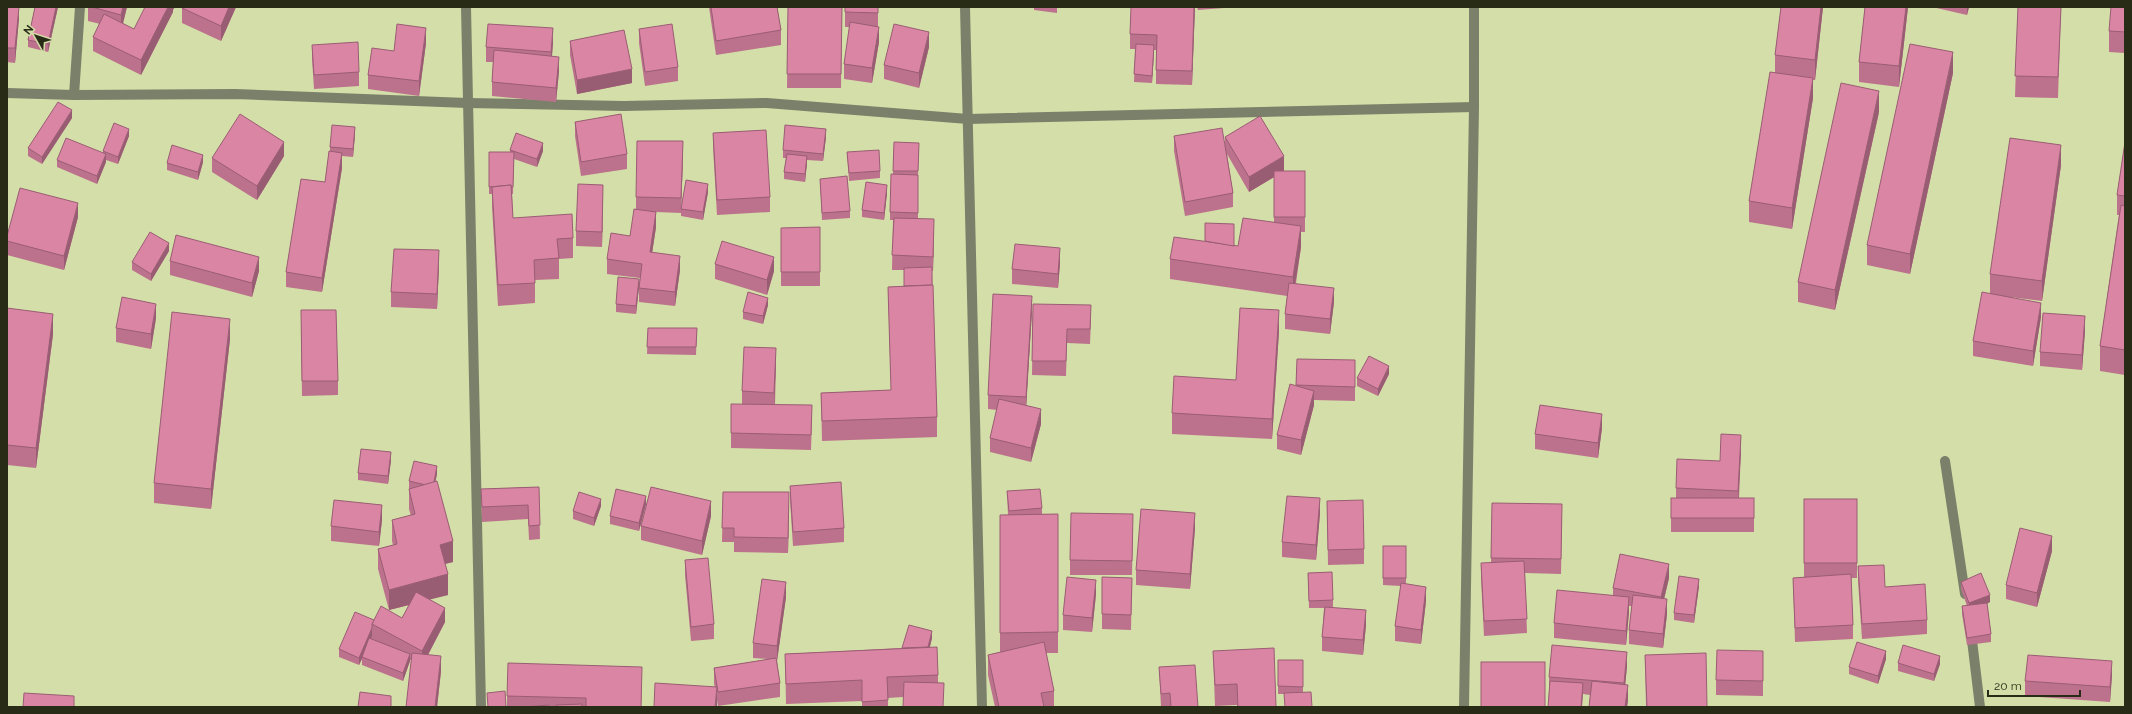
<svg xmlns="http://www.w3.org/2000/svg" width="2132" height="714" viewBox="0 0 2132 714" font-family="Raleway,sans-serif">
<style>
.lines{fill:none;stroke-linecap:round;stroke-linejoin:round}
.minor{stroke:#7b806a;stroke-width:10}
.wall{fill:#bc728d}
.shaded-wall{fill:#995d73}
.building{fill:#db85a4;stroke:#995d73}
</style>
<rect width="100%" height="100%" fill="#d4dea8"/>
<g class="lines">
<!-- minor -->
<g class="minor">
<path d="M466,7L481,707"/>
<path d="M965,7L982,707"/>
<path d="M7,93L74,95L235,94L467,103L624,106L767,103L968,119L1474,107"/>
<path d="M74,95L80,7"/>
<path d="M1945,461L1965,594"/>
<path d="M1971,632L1980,707"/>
<path d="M1464,707L1474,107V7"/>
</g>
</g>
<!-- wall -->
<g class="wall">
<path d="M7,7L19,18L15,63L7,62Z"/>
<path d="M35,7H58L48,52L28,47V40Z"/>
<path d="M88,7H127L123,24L134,29L173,10V12L141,75L93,51V37L100,24L88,21Z"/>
<path d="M182,7H236L221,41L182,23Z"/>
<path d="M709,7H777L781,30V45L716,55Z"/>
<path d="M788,7H842L841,88H787Z"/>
<path d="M845,7H878V27L879,42L872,83L844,79V64L850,27H845Z"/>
<path d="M1034,7H1057V13L1034,10Z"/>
<path d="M1195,7L1192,85L1156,84V50H1154L1152,83L1134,82L1135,49H1130V34Z"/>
<path d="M1197,7H1224V8L1198,10Z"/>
<path d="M1781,7H1823L1815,80H1813V98L1792,229L1749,222V201L1775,72V55Z"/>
<path d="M1865,7H1908L1899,87L1859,82V62Z"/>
<path d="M1932,7H1969L1967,15Z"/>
<path d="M2018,7H2061L2058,98L2015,97Z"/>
<path d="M2125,7V53L2109,52V31Z"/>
<path d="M639,29L678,67V81L645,86L639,43Z"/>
<path d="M570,41L632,83L577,94L570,55Z"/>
<path d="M426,43L419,96L368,89V75L394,51Z"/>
<path d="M553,43L552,56L559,71L556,102L492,96V82L493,62H486V47Z"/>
<path d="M312,45L359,72V86L314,89L312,59Z"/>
<path d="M929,47L919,88L884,79V65Z"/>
<path d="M1953,73L1910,274L1867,265V245Z"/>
<path d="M1879,112L1835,310L1798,302V282Z"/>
<path d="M72,118L42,164L28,156V148Z"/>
<path d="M575,122L627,154V169L581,176L575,136Z"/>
<path d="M713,133L770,197V212L717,215L713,147Z"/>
<path d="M355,134L353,157L342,156V168L322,292L286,287V272L325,182L330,151V147Z"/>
<path d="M129,136L118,164L106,160V162L97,184L57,167V160L103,153V151Z"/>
<path d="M1174,136L1225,145V137L1284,171H1305V232H1301V247L1296,283L1334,302L1330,334L1285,329V314L1287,296L1170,279V259L1234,246H1238L1274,222V177L1249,192L1227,154L1233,193V207L1185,216L1174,151Z"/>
<path d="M826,137L823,161L807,160L805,182L784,179V172L786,158H783V150Z"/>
<path d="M894,142L919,150L918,175V219L934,234L933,271H932L937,417V437L822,441L821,393L891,390L888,287L904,286V270H892L893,220H890V212L893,174Z"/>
<path d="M2125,142V375L2100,371V346L2119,215H2117V195Z"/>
<path d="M510,150L543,151L537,167L514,159L513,194H512L513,218L573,238V258L559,259V279L535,280V303L498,306L492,207V194H489V152H510Z"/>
<path d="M847,152L880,171V178L849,181Z"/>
<path d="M284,156L257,200L212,172V158Z"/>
<path d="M683,156L681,208L708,192L703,220L681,216V213L656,212V227L652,253L680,270L675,306L639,302V288L636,314L616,312V304L639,287L640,278L607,274V259L630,236L636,210V197Z"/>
<path d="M203,162L198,180L167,170V163Z"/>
<path d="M2061,165L2042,301L2010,297L2041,317L2033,366L1973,356V341L1990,294V274Z"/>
<path d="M820,179L850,211V218L822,220Z"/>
<path d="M887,193L884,220L862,217V210Z"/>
<path d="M603,199L602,247L576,246V231Z"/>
<path d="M78,217L64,270L7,255V236Z"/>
<path d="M820,227V286H781V228Z"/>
<path d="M169,251L151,281L132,270V262Z"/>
<path d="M170,261L259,271L252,297L170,275Z"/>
<path d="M1060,263L1058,288L1012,284V269Z"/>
<path d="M715,264L774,271L767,295L715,279Z"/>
<path d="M439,265L437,309L391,307V292Z"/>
<path d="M1033,304L1091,320L1090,344L1067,343L1066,376L1032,375Z"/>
<path d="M768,305L763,324L743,319V312Z"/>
<path d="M7,308L53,334L36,468L7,465Z"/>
<path d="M1032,311L1026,406L1041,424L1031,462L990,452V438L997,410L988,409V395Z"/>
<path d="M156,318L151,349L116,342V328Z"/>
<path d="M301,325L338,381V395L302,396Z"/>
<path d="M648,328H697L696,355L647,354Z"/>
<path d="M1279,331L1272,439L1172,434V413L1236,380Z"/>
<path d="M2085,331L2082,370L2040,366V352Z"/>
<path d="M230,339L211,509L154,503V483Z"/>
<path d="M1297,359L1355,374V401L1314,400V405L1301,455L1277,449V435L1296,386Z"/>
<path d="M776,363L775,405L812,420L811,450L731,448V433L742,404V391Z"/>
<path d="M1389,374L1378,396L1357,386V378Z"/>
<path d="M1602,428L1598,458L1535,449V434Z"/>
<path d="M1741,450L1739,498H1754V532H1671V498H1676V488L1720,461Z"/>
<path d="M391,460L388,484L358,480V473Z"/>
<path d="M437,474L435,482L453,562L445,564L448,595L429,599L445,622L428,655L441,671L437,707H406L412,660H410V661L403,681L362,665V659L359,665L339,657V649L374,620L402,618L409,605L389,610L378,569V549L393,545L392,541V520L411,516L409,509V489H410H409V481Z"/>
<path d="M790,486L844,528V542L793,546L790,500Z"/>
<path d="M539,487L540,539L529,540L528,519L482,522L481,489Z"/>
<path d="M1007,491L1042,508V514H1058V653H1046L1054,691V707H995L988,675V655L1000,652V515H1008Z"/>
<path d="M723,492L789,507L788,553L734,552V542H722Z"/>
<path d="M1804,499H1857V578H1851L1853,625V639L1795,642L1793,578L1804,577Z"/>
<path d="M1327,501L1364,549V564L1328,565Z"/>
<path d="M1492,503L1562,518L1561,574L1525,573L1527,633L1484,636L1481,578V563H1491Z"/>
<path d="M646,504L639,531L610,524V516Z"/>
<path d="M601,506L594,526L573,519V511Z"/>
<path d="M1320,513L1316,560L1282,557V542Z"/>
<path d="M711,516L702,555L641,540V526Z"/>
<path d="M382,520L379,546L331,541V526Z"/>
<path d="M1133,528L1132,575H1070V560Z"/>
<path d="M1195,528L1190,589L1136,585V570Z"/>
<path d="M1383,546H1406V584L1426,601L1421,644L1395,641V626L1401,586L1383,585Z"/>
<path d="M2052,551L2037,607L2006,599V585Z"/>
<path d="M685,560L714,624V639L691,641L685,575Z"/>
<path d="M1858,566L1927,620V634L1862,639L1858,581Z"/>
<path d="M1308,573L1333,600V607H1330L1366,625L1363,655L1322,651V637L1324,608H1309Z"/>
<path d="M1102,577L1132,578L1131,630L1102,629Z"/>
<path d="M1669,578L1664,599L1667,614L1663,648L1629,644V630L1632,606H1629V612L1626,645L1554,638V623L1613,596V588Z"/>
<path d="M1961,582L1990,602L1987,604L1991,634V642L1967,645L1962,614V606H1967L1961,589Z"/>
<path d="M1699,586L1694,623L1674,620V613Z"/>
<path d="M1096,594L1092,632L1063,630V615Z"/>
<path d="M786,597L777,661L780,683V697L718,706L714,683V668L768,659L753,658V643Z"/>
<path d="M932,638L930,647L938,675V683L903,697L888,698V707H862V701L786,704L785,654L902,648Z"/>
<path d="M1213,651L1276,707H1237V705L1215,706Z"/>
<path d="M1763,651V696L1716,695V680Z"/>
<path d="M1645,655L1707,707H1646Z"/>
<path d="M1886,659L1878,684L1849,674V667Z"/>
<path d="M1303,660V692L1284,694H1278V686Z"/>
<path d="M1898,663L1940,664L1934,681L1898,671Z"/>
<path d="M1627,666L1625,685L1628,700L1627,707H1589L1590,695L1583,694L1582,707H1548L1549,691V677Z"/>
<path d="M1159,667L1198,707H1161Z"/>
<path d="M2112,675L2110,702L2025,696V681Z"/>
<path d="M642,688L641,707H507V696Z"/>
</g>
<!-- shaded-wall -->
<g class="shaded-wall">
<path d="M19,7V18L15,63V48Z"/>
<path d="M56,7H58L48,52V44Z"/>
<path d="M123,7H127L121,30V15Z"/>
<path d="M168,7H175L173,10V12L141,75V60Z"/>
<path d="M229,7H236L221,41V26Z"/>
<path d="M1194,7H1195L1192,85V71Z"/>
<path d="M1821,7H1823L1815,80V60Z"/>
<path d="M1906,7H1908L1899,87V66Z"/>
<path d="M1967,7H1969L1967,15Z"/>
<path d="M879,27V42L872,83V68Z"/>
<path d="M426,28V43L419,96V81Z"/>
<path d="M553,28V43L551,66V52Z"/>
<path d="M929,32V47L919,88V73Z"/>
<path d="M1154,45V53L1152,83V76Z"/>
<path d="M1953,52V73L1910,274V254Z"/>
<path d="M559,57V71L556,102V88Z"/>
<path d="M632,69V83L577,94V80Z"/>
<path d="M1813,78V98L1792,229V208Z"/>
<path d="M1879,91V112L1835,310V290Z"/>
<path d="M72,110V118L42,164V157Z"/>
<path d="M355,127V134L353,157V149Z"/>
<path d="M129,129V136L118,164V157Z"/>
<path d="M826,129V137L823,161V154Z"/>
<path d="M683,141V156L681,213V198Z"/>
<path d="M284,142V156L257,200V186Z"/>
<path d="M543,143V151L537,167V159Z"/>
<path d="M2061,145V165L2042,301V281Z"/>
<path d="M342,153V168L322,292V278Z"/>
<path d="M106,154V162L97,184V176Z"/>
<path d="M203,155V162L198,180V172Z"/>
<path d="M807,156V164L805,182V174Z"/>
<path d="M1284,156V171L1249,192V177Z"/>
<path d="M708,184V192L703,220V212Z"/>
<path d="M603,185V199L602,247V232Z"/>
<path d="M887,185V193L884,220V213Z"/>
<path d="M78,203V217L64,270V256Z"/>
<path d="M656,212V227L650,267V252Z"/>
<path d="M934,219V234L933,271V257Z"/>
<path d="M1301,226V247L1293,297V277Z"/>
<path d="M169,243V251L151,281V274Z"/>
<path d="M1060,248V263L1058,288V274Z"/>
<path d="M439,250V265L437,309V294Z"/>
<path d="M680,256V270L675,306V292Z"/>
<path d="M259,257V271L252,297V283Z"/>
<path d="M774,257V271L767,295V280Z"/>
<path d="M639,279V287L636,314V306Z"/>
<path d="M1334,288V302L1330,334V319Z"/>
<path d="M1032,296V311L1026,411V397Z"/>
<path d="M768,298V305L763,324V316Z"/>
<path d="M2041,303V317L2033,366V351Z"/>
<path d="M156,304V318L151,349V334Z"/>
<path d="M1279,310V331L1272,439V419Z"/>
<path d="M53,314V334L36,468V448Z"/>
<path d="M2085,316V331L2082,370V355Z"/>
<path d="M230,319V339L211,509V489Z"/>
<path d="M776,348V363L774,407V393Z"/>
<path d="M1389,366V374L1378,396V389Z"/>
<path d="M1314,391V405L1301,455V440Z"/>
<path d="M1041,409V424L1031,462V448Z"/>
<path d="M1602,414V428L1598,458V443Z"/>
<path d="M1741,435V450L1738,505V491Z"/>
<path d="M391,452V460L388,484V476Z"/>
<path d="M437,466V474L433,494V486Z"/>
<path d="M789,492V507L788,553V538Z"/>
<path d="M646,496V504L639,531V523Z"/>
<path d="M1320,498V513L1316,560V545Z"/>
<path d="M601,499V506L594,526V518Z"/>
<path d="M711,501V516L702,555V541Z"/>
<path d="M382,505V520L379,546V532Z"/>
<path d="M1195,513V528L1190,589V574Z"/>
<path d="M2052,536V551L2037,607V593Z"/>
<path d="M453,541V562L440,565V545Z"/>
<path d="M1669,564V578L1661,612V597Z"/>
<path d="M448,574V595L389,610V590Z"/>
<path d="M1699,579V586L1694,623V615Z"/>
<path d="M1096,580V594L1092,632V618Z"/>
<path d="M786,582V597L777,661V646Z"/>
<path d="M1426,587V601L1421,644V630Z"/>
<path d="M1990,595V602L1969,611V603Z"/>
<path d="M1629,597V612L1626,645V631Z"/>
<path d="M1667,599V614L1663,648V634Z"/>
<path d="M445,608V622L422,666V651Z"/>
<path d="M1366,610V625L1363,655V640Z"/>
<path d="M372,628V636L359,665V658Z"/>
<path d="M932,631V638L926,662V654Z"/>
<path d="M1886,651V659L1878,684V676Z"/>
<path d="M1627,652V666L1624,698V683Z"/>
<path d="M410,654V661L403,681V673Z"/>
<path d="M441,656V671L437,707H435Z"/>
<path d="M1940,656V664L1934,681V674Z"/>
<path d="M2112,661V675L2110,702V687Z"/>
<path d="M1583,683L1582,707H1581Z"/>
<path d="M1628,685V700L1627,707H1625Z"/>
<path d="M717,687V707H715Z"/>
</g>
<!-- building -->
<g class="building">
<path d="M7,7H19L15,48H7Z"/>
<path d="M35,7H56L48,44L28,40Z"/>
<path d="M92,7H123L121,15Z"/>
<path d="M145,7H168L141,60L93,37L104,14L134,29Z"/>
<path d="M182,7H229L221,26L182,8Z"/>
<path d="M711,7H777L781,30L716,41Z"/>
<path d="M788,7H842L841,74H787Z"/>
<path d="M845,7H878V13L845,12Z"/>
<path d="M1131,7H1194L1192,71L1156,70L1157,35L1130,34Z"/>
<path d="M1781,7H1821L1815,60L1775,55Z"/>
<path d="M1865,7H1906L1899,66L1859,62Z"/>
<path d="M2018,7H2061L2058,77L2015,76Z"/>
<path d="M2111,7H2125V32L2109,31Z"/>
<path d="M850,22L879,27L872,68L844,64Z"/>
<path d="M397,24L426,28L419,81L368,75L372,48L394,51Z"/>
<path d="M488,24L553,28L551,52L486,47Z"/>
<path d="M672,24L678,67L645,72L639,29Z"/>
<path d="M894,24L929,32L919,73L884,65Z"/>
<path d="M624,30L632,69L577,80L570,41Z"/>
<path d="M358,42L359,72L314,75L312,45Z"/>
<path d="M1136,44L1154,45L1152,76L1134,74Z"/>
<path d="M1910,44L1953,52L1910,254L1867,245Z"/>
<path d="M494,50L559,57L556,88L492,82Z"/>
<path d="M1770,72L1813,78L1792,208L1749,201Z"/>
<path d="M1841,83L1879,91L1835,290L1798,282Z"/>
<path d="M58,102L72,110L42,157L28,148Z"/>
<path d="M240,114L284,142L257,186L212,158Z"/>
<path d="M621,114L627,154L581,162L575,122Z"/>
<path d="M1260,116L1284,156L1249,177L1225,137Z"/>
<path d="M114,123L129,129L118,157L103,151Z"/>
<path d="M332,125L355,127L353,149L330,147Z"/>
<path d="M785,125L826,129L823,154L783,150Z"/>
<path d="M1222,128L1233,193L1185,202L1174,136Z"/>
<path d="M766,130L770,197L717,200L713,133Z"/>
<path d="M516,133L543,143L537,159L510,150Z"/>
<path d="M66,138L106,154L97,176L57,160Z"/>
<path d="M2010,138L2061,145L2042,281L1990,274Z"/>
<path d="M637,141H683L681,198L636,197Z"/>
<path d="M894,142L919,143L918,171H893Z"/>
<path d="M2125,142V196L2117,195Z"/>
<path d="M172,145L203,155L198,172L167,163Z"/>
<path d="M879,150L880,171L849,173L847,152Z"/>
<path d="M329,151L342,153L322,278L286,272L301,179L325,182Z"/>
<path d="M489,152H514L513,187H511V185L489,187Z"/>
<path d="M787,154L807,156L805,174L784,172Z"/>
<rect x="1274" y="171" width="31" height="46"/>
<path d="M891,174L918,175V213L890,212Z"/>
<path d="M847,176L850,211L822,213L820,179Z"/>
<path d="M686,180L708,184L703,212L681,209Z"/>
<path d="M866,182L887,185L884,213L862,210Z"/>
<path d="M578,184L603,185L602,232L576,231Z"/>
<path d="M511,185L513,218L572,214L573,238L557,239L559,258L534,260L535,283L498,285L492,187Z"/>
<path d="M20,188L78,203L64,256L7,241V236Z"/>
<path d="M2121,205L2125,206V350L2100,346Z"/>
<path d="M634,209L656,212L650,252L680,256L675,292L639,288L642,264L607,259L611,233L630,236Z"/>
<path d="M894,218L934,219L933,257L892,255Z"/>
<path d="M1243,218L1301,226L1293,277L1170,259L1174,237L1238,246Z"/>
<path d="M1205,223L1234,224V246L1205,241Z"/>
<path d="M820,227V272H781V228Z"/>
<path d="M150,232L169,243L151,274L132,262Z"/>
<path d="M176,235L259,257L252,283L170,261Z"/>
<path d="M722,241L774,257L767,280L715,264Z"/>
<path d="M1015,244L1060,248L1058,274L1012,269Z"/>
<path d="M394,249L439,250L437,294L391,292Z"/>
<path d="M932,267V285L904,286V268Z"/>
<path d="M618,277L639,279L636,306L616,304Z"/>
<path d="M1289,283L1334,288L1330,319L1285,314Z"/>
<path d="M933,285L937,417L822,421L821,393L891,390L888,287Z"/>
<path d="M748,292L768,298L763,316L743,312Z"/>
<path d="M1982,292L2041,303L2033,351L1973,341Z"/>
<path d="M993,294L1032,296L1026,397L988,395Z"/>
<path d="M122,297L156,304L151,334L116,328Z"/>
<path d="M1033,304L1091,305L1090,329H1067L1066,361H1032Z"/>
<path d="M7,308L53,314L36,448L7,445Z"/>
<path d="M1240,308L1279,310L1272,419L1172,413L1174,376L1236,380Z"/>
<path d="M301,310H336L338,381H302Z"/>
<path d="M172,312L230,319L211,489L154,483Z"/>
<path d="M2043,313L2085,316L2082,355L2040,352Z"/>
<path d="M648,328H697L696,347H647Z"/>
<path d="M744,347L776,348L774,393L742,391Z"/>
<path d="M1369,356L1389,366L1378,389L1357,378Z"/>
<path d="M1297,359L1355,360V387L1296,385Z"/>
<path d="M1290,384L1314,391L1301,440L1277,435Z"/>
<path d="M999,399L1041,409L1031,448L990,438Z"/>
<path d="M731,404L812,405L811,435L731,433Z"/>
<path d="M1540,405L1602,414L1598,443L1535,434Z"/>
<path d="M1721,434L1741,435L1738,491L1676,488L1677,459L1720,461Z"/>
<path d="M361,449L391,452L388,476L358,473Z"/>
<path d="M414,461L437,466L434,482L426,485L409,481Z"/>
<path d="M437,481L453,541L440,545L448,574L389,590L378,549L397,544L392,520L415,514L409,489Z"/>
<path d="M841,482L844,528L793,532L790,486Z"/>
<path d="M539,487L540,525L529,526L528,505L482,507L481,489Z"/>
<path d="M651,487L711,501L702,541L641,526Z"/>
<path d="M616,489L646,496L639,523L610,516Z"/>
<path d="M1040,489L1042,508L1009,511L1007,491Z"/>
<path d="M579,492L601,499L594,518L573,511Z"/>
<path d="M723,492H789L788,538L734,537V528H722Z"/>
<path d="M1287,496L1320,498L1316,545L1282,542Z"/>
<rect x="1671" y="498" width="83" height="20"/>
<rect x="1804" y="499" width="53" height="64"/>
<path d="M334,500L382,505L379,532L331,526Z"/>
<path d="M1363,500L1364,549L1328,550L1327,501Z"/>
<path d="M1492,503L1562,504L1561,559L1491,558Z"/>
<path d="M1141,509L1195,513L1190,574L1136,570Z"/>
<path d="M1071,513L1133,514L1132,561L1070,560Z"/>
<path d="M1058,514V632L1000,633V515Z"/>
<path d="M2020,528L2052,536L2037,593L2006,585Z"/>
<rect x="1383" y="546" width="23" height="32"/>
<path d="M1620,554L1669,564L1661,597L1613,588Z"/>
<path d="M708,558L714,624L691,627L685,560Z"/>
<path d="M1524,561L1527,619L1484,621L1481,563Z"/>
<path d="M1884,565L1885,587L1925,584L1927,620L1862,624L1858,566Z"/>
<path d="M1332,572L1333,600L1309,601L1308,573Z"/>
<path d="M1981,573L1990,595L1969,603L1961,582Z"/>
<path d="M1851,574L1853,625L1795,628L1793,578Z"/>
<path d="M1679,576L1699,579L1694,615L1674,613Z"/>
<path d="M1067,577L1096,580L1092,618L1063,615Z"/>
<path d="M1102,577L1132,578L1131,615L1102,614Z"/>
<path d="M762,579L786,582L777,646L753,643Z"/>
<path d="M1401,583L1426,587L1421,630L1395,626Z"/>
<path d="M1557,590L1629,597L1626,631L1554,623Z"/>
<path d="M416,592L445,608L422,651L372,624L381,606L402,618Z"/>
<path d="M1633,595L1667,599L1663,634L1629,630Z"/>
<path d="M1987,603L1991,634L1967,638L1962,606Z"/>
<path d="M1325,607L1366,610L1363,640L1322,637Z"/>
<path d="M355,612L374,620L372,624V628L359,658L339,649Z"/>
<path d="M909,625L932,631L928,647L902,648Z"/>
<path d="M369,638L410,654L403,673L362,657Z"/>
<path d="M1044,642L1054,691L1041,693L1044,707H999L988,655Z"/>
<path d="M1857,642L1886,651L1878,676L1849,667Z"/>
<path d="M1552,645L1627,652L1624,683L1549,677Z"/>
<path d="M1903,645L1940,656L1934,674L1898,663Z"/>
<path d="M937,647L938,675L887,677L888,700L862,702V680L786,684L785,654Z"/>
<path d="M1274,648L1276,707H1238L1237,684L1215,685L1213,651Z"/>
<path d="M1717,650L1763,651V681L1716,680Z"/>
<path d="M412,653L441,656L435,707H406Z"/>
<path d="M1706,653L1707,707H1647L1645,655Z"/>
<path d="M2028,655L2112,661L2110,687L2025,681Z"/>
<path d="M776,658L780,683L718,692L714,668Z"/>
<path d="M1278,660H1303V687L1278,686Z"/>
<rect x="1481" y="662" width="64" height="45"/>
<path d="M508,663L642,667L641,707H586V698L507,696Z"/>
<path d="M1195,665L1198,707H1171L1170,693L1161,694L1159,667Z"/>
<path d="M1550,681L1583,683L1581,707H1548Z"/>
<path d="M1592,681L1628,685L1625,707H1589Z"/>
<path d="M904,682L944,683L943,707H903Z"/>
<path d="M655,683L717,687L715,707H654Z"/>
<path d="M505,691L506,707H488L487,693Z"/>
<path d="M360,692L391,696V707H358Z"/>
<path d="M1311,692L1312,707H1285L1284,693Z"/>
<path d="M24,693L74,696V707H23Z"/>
<path d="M582,704V707H556V705Z"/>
<path d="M549,705V707H525Z"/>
</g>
<!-- border -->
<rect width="2132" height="714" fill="none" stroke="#282c17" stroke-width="16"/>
<!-- north arrow -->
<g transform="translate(36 36) rotate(309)" stroke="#d4dea8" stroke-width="3" paint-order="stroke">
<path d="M0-3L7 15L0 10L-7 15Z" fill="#282c17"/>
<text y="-6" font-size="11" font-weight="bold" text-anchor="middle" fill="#282c17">N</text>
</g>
<!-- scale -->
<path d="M1988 690v6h92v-6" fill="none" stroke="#282c17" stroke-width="2"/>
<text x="1994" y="690" font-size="12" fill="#282c17" stroke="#d4dea8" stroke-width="3" paint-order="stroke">20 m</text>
</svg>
